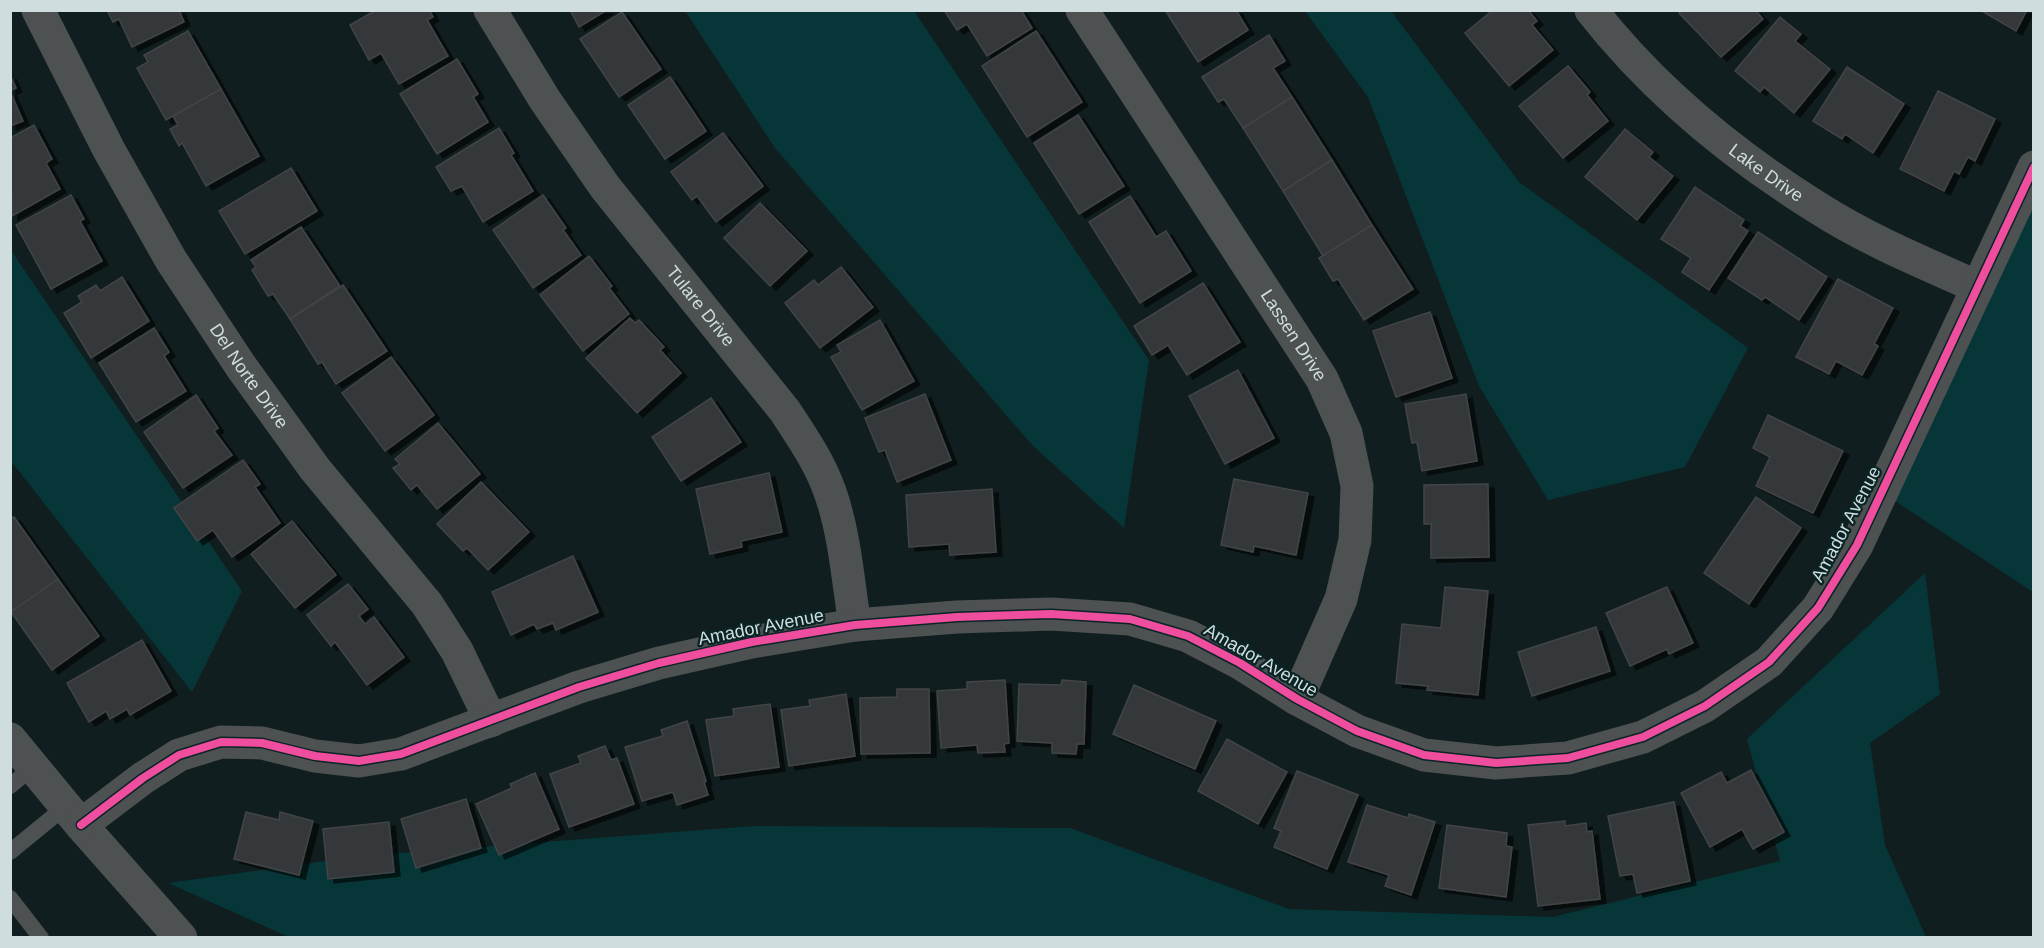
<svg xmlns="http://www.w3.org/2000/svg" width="2044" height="948" viewBox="0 0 2044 948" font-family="Arial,sans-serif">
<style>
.green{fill:#073638}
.building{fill:#35383a;stroke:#434446;stroke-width:1.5;filter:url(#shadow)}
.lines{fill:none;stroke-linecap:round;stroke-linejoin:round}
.lane{stroke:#4d5151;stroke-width:16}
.street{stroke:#4d5151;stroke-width:33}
.cycleway-casing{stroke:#0b2425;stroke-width:11}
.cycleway{stroke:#ef4d9e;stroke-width:8}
.labels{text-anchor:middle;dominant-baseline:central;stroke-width:4.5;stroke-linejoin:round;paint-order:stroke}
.street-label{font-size:18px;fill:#cfddde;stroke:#0b2425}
</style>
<defs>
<filter id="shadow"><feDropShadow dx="6" dy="4" stdDeviation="0" flood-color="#0009"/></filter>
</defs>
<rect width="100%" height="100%" fill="#111e1f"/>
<!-- green -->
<g class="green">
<path d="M685,11H914L1149,360L1124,528L1033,446L775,148Z"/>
<path d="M1305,11H1391L1519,182L1748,348L1685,467L1548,500L1479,386L1368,97Z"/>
<path d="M2033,178V592L1886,495Z"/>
<path d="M10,249L242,591L192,692L11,461Z"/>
<path d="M1925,573L1940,694L1870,743L1885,845L1926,937L291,938L168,883L361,856L754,826L1070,828L1289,909L1553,917L1780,861L1747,739Z"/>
</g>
<!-- building -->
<g class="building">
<path d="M107,10H179L184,22L132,47L119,19L113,22Z"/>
<path d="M376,10H429L433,17L427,20L448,56L399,84L381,53L369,60L350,25Z"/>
<path d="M570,10H607L579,27Z"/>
<path d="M944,10H1021L1032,28L987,56L967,24L957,30Z"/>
<path d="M1165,10H1236L1248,30L1198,62Z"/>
<path d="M1493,10H1528L1537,21L1532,25L1553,50L1509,86L1465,33Z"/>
<path d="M1682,10H1755L1763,19L1721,57L1679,13Z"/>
<path d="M1980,10H2027L2016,31Z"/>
<path d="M622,12L661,69L619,97L580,39Z"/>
<path d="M1780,17L1801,34L1795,41L1830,69L1794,113L1764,87L1760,92L1735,71Z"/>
<path d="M188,31L221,89L166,120L137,68L148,62L144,55Z"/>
<path d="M1036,31L1082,102L1027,137L982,66Z"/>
<path d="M1269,35L1285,61L1273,68L1292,97L1243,128L1224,99L1218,102L1202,77Z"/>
<path d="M457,59L478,94L473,97L488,122L437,154L400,94Z"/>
<path d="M1568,66L1590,92L1587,95L1608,121L1563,158L1519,106Z"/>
<path d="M1847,67L1904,104L1873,153L1845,134L1842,139L1813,121Z"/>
<path d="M10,75L16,88L10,91Z"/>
<path d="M670,77L706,131L665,159L628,105Z"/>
<path d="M221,89L259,156L206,186L182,143L179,146L170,129L178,125L173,116Z"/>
<path d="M10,91L23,121L10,126Z"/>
<path d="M1938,91L1995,119L1975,161L1968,157L1959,174L1954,171L1944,191L1900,169Z"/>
<path d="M1292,97L1332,160L1283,191L1243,128Z"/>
<path d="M1078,115L1124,186L1079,214L1034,143Z"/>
<path d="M34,125L52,159L46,163L60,189L12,216L10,138Z"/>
<path d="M499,128L514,153L511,155L533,191L483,222L462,186L451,191L436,167Z"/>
<path d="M1625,129L1653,152L1649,157L1673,176L1637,220L1585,177Z"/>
<path d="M723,133L763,186L716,222L697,196L692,200L671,172Z"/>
<path d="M1332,160L1372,225L1323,256L1283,191Z"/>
<path d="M291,168L317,211L245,254L219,211Z"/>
<path d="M1695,187L1744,220L1740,226L1748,231L1709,290L1682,272L1691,258L1661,239Z"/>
<path d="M71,195L84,219L80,221L102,261L51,289L16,225Z"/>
<path d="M543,195L566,228L563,230L581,255L533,288L493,230Z"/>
<path d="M1130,196L1156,237L1166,231L1191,271L1140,303L1089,222Z"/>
<path d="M760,203L807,251L770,286L724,238Z"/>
<path d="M1372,225L1413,289L1364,320L1338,279L1333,281L1319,258Z"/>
<path d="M301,227L340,286L290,319L273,294L268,296L252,270L256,267L251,260Z"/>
<path d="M1758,232L1827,277L1799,320L1765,297L1762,300L1728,278Z"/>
<path d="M589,256L612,286L609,288L629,314L583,351L540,295Z"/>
<path d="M841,267L873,307L820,348L785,303L814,280L818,285Z"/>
<path d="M122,277L149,321L91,358L64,313L82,302L78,296L96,285L100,291Z"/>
<path d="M1838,279L1893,308L1874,344L1878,346L1862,375L1836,361L1829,374L1796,357Z"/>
<path d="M1203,283L1240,342L1187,375L1168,345L1152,355L1134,326Z"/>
<path d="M343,285L387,351L336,384L322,362L318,364L290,319Z"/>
<path d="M1430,312L1452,378L1396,397L1373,331Z"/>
<path d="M630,318L635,323L639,320L664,347L660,350L681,373L637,413L586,358Z"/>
<path d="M880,320L914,381L862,410L831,357L841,352L837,345Z"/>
<path d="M154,328L169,352L164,356L186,391L136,422L99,363Z"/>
<path d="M391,357L434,415L385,451L342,393Z"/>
<path d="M1238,370L1274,438L1225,464L1189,396Z"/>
<path d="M925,394L951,460L897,482L885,450L879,452L865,418Z"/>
<path d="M1466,394L1477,461L1422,471L1417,442L1412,443L1405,404Z"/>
<path d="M196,395L218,428L214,431L232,455L183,488L144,432Z"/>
<path d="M711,398L741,442L681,481L652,437Z"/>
<path d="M1768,415L1843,451L1813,513L1756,486L1770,457L1753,448Z"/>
<path d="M438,423L480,474L437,509L417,485L411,490L393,468L400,464L395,459Z"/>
<path d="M243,460L260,484L255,487L280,523L232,557L213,530L197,541L174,508Z"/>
<path d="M769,473L782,532L741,541L742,547L710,554L696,489Z"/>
<path d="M1234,479L1308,493L1296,555L1254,546L1253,552L1221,545Z"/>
<path d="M481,482L529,532L488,570L467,548L463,551L437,524Z"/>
<path d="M1488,484L1489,557L1431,558V524H1424V485Z"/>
<path d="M992,489L996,552L950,555L949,544L909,547L906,495Z"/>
<path d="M1756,497L1801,528L1749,604L1704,573Z"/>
<path d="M14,517L58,579L10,613V519Z"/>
<path d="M292,521L336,575L295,608L251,554Z"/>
<path d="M573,556L598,612L556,630L553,623L537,629L534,624L511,635L492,592Z"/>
<path d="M58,579L99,636L52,670L11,612Z"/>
<path d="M348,584L368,609L359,616L365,624L374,617L404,657L367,685L335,642L331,646L307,615Z"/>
<path d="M1445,587L1488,591L1478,695L1427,690L1428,686L1396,683L1402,624L1441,628Z"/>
<path d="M1667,587L1693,643L1669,654L1667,649L1630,666L1606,613Z"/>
<path d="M1596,627L1610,671L1532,696L1518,652Z"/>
<path d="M142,640L171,691L130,715L127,709L110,719L106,711L89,722L67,683Z"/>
<path d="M1005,680L1009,743L1004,744L1005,752L978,753L977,745L941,748L937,691L967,689V682Z"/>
<path d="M1062,680L1086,682L1084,744H1077L1076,754L1052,753V743L1017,741L1019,684L1061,685Z"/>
<path d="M1134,685L1216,721L1195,769L1113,734Z"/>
<path d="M897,689H929L930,753L861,754L860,698L897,697Z"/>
<path d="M846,694L855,756L789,766L781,710L810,706L809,700Z"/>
<path d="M770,704L779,767L715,776L706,720L734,716L733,709Z"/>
<path d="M687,721L706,781L704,782L708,795L677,805L673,792L642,801L625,747L663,736L661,730Z"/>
<path d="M1227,739L1287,772L1258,824L1198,791Z"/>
<path d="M605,746L611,760L617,758L634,804L569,827L550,774L581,763L578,756Z"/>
<path d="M1751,770L1784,832L1753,849L1742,829L1710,847L1681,793L1721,772L1727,783Z"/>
<path d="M1297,771L1358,795L1327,869L1274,847L1281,831L1274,828Z"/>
<path d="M535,773L559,829L499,855L476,804L512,788L510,784Z"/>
<path d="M466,799L481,848L416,868L401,819Z"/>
<path d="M1674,802L1690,881L1637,893L1633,874L1620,876L1608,816Z"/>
<path d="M1367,805L1408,818L1409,814L1435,822L1411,895L1385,886L1389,875L1348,862Z"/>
<path d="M246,812L279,820L280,812L313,821L299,875L234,859Z"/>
<path d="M1565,821V826L1586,823L1587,832L1592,831L1600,899L1538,906L1528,825Z"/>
<path d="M389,822L394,872L328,879L323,829Z"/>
<path d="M1447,825L1507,833L1506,846L1512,847L1506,897L1439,888Z"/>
</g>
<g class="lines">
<!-- lane -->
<g class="lane">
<path d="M10,786L33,767"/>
<path d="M10,852L65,807"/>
<path d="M10,898L41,938"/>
</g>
<!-- street -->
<g class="street">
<path id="s1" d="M38,10L109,150L171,260L240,365L315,469L427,604L457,651L491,721"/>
<path id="s2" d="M490,10L545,100L605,187L785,411C802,437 820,463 830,492C845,534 848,582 855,625"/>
<path id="s3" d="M1082,10L1322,379L1346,433L1357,486L1355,540L1341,599L1297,699"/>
<path id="s4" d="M1591,10C1653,89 1733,155 1818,208C1868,240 1924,263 1978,287"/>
<path d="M10,739L81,825L181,938"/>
<path d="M81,825L143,778L179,755L221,742L262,743L315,756L359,761L401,754L579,687L659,663L752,642L855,625L957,617L1051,614L1130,619L1188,636L1240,663L1297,699L1357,731L1424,755L1496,763L1568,758L1643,737L1705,706L1769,662L1818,608L1857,545L2034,167"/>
</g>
<defs>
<path id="cycleway" d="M81,825L143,778L179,755L221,742L262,743L315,756L359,761L401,754L579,687L659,663L752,642L855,625L957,617L1051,614L1130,619L1188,636L1240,663L1297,699L1357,731L1424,755L1496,763L1568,758L1643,737L1705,706L1769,662L1818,608L1857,545L2034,167"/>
</defs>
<!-- cycleway casing -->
<use href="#cycleway" class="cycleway-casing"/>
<!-- cycleway -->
<use href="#cycleway" class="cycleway"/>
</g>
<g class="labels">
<!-- street labels -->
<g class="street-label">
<text stroke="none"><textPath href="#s4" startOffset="240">Lake Drive</textPath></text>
<text stroke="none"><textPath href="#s2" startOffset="364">Tulare Drive</textPath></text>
<text stroke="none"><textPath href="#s3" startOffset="388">Lassen Drive</textPath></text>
<text stroke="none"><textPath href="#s1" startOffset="423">Del Norte Drive</textPath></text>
<text transform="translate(1846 524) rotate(-62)">Amador Avenue</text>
<text transform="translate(761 627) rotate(-11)">Amador Avenue</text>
<text transform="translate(1261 660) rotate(30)">Amador Avenue</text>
</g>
</g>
<!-- border -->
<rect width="2044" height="948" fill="none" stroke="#cfddde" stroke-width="24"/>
</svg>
